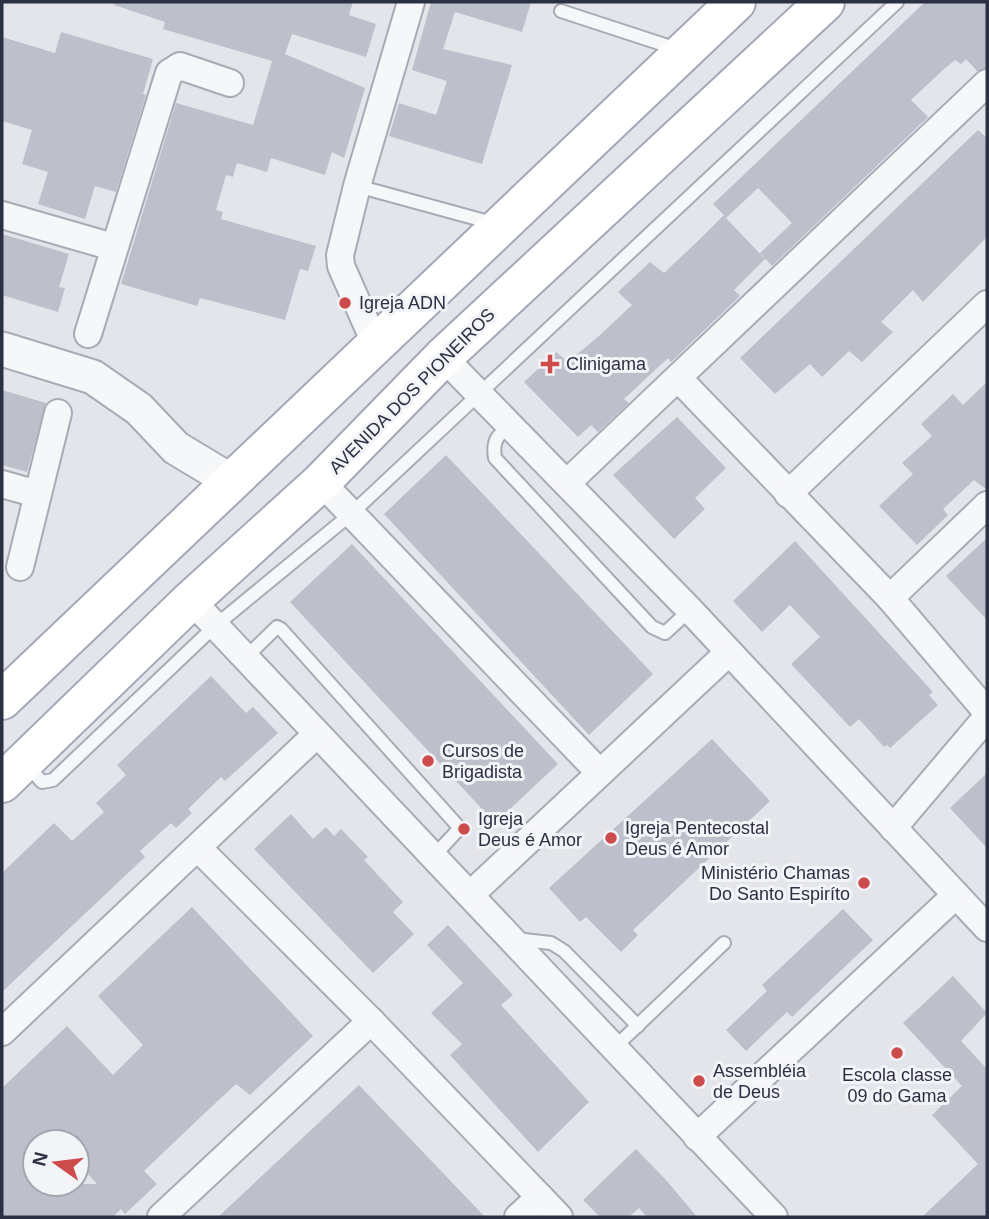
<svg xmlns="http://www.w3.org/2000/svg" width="989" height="1219" viewBox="0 0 989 1219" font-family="Arial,sans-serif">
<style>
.building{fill:#bdc0cb;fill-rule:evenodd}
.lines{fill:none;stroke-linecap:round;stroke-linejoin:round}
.service-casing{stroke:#a8abb5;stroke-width:16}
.minor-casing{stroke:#a8abb5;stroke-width:30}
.tertiary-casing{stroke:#a8abb5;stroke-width:37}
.primary-casing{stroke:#a3a8b7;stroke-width:42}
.service{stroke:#f6f7f9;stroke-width:12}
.minor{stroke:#f6f7f9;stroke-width:26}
.tertiary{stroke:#f6f7f9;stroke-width:33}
.primary{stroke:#fff;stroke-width:38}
.poi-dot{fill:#cd4b4b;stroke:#f3f4f8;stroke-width:2.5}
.labels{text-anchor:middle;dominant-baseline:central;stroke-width:6;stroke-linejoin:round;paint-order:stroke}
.poi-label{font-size:18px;fill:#2b3043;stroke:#f3f4f8;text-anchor:start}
.street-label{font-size:18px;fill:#2b3043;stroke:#f3f4f8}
</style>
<rect width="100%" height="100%" fill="#e3e5eb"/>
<!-- building -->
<g class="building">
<path d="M115,2H353L349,15L376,24L366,57L292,34L285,54L365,88L344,158L332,152L325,175L271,158L267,172L237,163L233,177L226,175L216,210L223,212L221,219L316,246L308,271L300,269L285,320L200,298L197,306L121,284L176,103L253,125L272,61L163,29L165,22L114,5Z"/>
<path d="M431,2H531L522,32L455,12L443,49L512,65L482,164L389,136L399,103L436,115L447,81L412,70Z"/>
<path d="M925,2H987V68L977,71L966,59L961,64L955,60L943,70L911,100L928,117L772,266L760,253L792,223L758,188L726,218L765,259L734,290L740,296L671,362L668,358L624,399L629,403L598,432L591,425L578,437L524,382L556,352L568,362L600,335L632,305L618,292L650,262L664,273L700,239L724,215L713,204Z"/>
<path d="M61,32L153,59L143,94L146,95L116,192L95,186L85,219L38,204L48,172L22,164L32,130L2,121V37L55,53Z"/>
<path d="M978,130L987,138V237L923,302L913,290L881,322L893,332L862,362L849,351L822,377L810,364L775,394L740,358Z"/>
<path d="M2,234L69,254L59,287L65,288L58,312L2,295Z"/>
<path d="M987,382V490L974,480L943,509L948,515L917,545L879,506L913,474L902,463L932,436L921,424L953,394L963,405Z"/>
<path d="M2,390L46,403L27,472L2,465Z"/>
<path d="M677,417L726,468L695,498L705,509L674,539L613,475Z"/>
<path d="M446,455L653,674L589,735L384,514Z"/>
<path d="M987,538V620L946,576Z"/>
<path d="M795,541L933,692L929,695L938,705L890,748L887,745L884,747L859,719L850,727L791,664L820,637L790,605L762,632L733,601Z"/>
<path d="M352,544L558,764L495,823L290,602Z"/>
<path d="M211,676L246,713L253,707L278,733L225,781L221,777L188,809L192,813L176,828L171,823L140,851L145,857L2,992V873L54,823L72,841L104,812L96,803L126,775L117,765Z"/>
<path d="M712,739L770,801L633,930L638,935L621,952L586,917L580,922L549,888Z"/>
<path d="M987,773V848L950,808Z"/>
<path d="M291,814L313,839L326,827L334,836L341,829L368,857L364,860L403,902L393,912L414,934L373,973L254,849Z"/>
<path d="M192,907L313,1036L250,1095L236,1084L207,1111L144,1171L157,1184L125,1214L121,1209L113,1217H2V1088L67,1026L113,1075L143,1045L98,996ZM35,1142H77V1162L97,1184H35Z"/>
<path d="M843,909L873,940L792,1017L787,1012L746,1051L726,1030L767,991L762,985Z"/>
<path d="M448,925L513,995L501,1005L589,1102L538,1152L450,1055L462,1044L431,1013L463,983L427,945Z"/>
<path d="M953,976L987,1013L961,1041L987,1069V1217H922L978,1164L932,1115L962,1086L903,1023Z"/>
<path d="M359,1085L485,1217H218L296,1144Z"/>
<path d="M636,1149L667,1181L697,1217H647L639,1208L629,1217H600L583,1200Z"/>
</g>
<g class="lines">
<defs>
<g id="service">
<path d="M561,11L677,49"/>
<path d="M357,186L496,224"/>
<path d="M512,425C498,434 492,440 495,458L652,627L665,633L690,610"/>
<path d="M245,658L277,627L281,629L457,825L458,830L433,857"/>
<path d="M26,764L42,782L53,780L215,626L351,514L897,2"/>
<path d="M515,939L551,943L564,951L638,1026"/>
<path d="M614,1048L724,943"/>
</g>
<g id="minor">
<path d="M2,215L113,247"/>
<path d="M88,334L169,73L180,66L230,83"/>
<path d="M375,343L341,266L340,255L357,186L411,2"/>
<path d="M443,357L690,610L987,928"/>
<path d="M678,378L890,598L987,712"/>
<path d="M321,482L598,771"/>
<path d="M567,483L987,83"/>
<path d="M2,484L37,494"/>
<path d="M788,494L987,304"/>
<path d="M20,567L58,413"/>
<path d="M890,598L987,505"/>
<path d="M191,600L774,1217"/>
<path d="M893,828L987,717"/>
<path d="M198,848L371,1021L559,1217"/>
<path d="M470,895L728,653"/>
<path d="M2,1032L317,734"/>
<path d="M697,1137L956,895"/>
<path d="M161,1217L371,1021"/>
<path d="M518,1217L540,1197"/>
</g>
<path id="tertiary" d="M2,349L93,377L139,409L176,448L231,481"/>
<g id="primary">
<path d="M2,700L736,2"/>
<path d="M2,783L191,600L321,482L443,357L825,2"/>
</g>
</defs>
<!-- service casing -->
<use href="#service" class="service-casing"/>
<!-- minor casing -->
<use href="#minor" class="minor-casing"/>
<!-- tertiary casing -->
<use href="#tertiary" class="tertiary-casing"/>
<!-- primary casing -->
<use href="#primary" class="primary-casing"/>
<!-- service -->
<use href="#service" class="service"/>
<!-- minor -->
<use href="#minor" class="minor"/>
<!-- tertiary -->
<use href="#tertiary" class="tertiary"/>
<!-- primary -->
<use href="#primary" class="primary"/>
</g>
<!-- markers -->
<g class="poi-dot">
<circle cx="345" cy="303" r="7"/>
<path d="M546.5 353.5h7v7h7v7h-7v7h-7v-7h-7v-7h7z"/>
<circle cx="428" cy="761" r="7"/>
<circle cx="464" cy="829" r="7"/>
<circle cx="611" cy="838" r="7"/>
<circle cx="864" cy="883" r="7"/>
<circle cx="897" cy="1053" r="7"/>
<circle cx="699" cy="1081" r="7"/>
</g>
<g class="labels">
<!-- poi labels -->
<g class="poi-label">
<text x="359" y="303">Igreja ADN</text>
<text x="566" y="364">Clinigama</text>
<text x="442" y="751">Cursos de<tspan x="442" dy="21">Brigadista</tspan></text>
<text x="478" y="819">Igreja<tspan x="478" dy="21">Deus é Amor</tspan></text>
<text x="625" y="828">Igreja Pentecostal<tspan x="625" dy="21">Deus é Amor</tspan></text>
<text x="850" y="873" text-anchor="end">Ministério Chamas<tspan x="850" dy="21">Do Santo Espiríto</tspan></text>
<text x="713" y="1071">Assembléia<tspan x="713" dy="21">de Deus</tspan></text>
<text x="897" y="1075" text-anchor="middle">Escola classe<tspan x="897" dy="21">09 do Gama</tspan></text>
</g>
<!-- street labels -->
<g class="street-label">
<text transform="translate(412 391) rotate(-45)">AVENIDA DOS PIONEIROS</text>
</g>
</g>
<!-- border -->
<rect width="989" height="1219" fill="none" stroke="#2b3043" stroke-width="7"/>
<!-- north arrow -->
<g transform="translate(56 1163) rotate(284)"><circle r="33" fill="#f3f4f8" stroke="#a3a6b0" stroke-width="2"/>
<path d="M0-5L12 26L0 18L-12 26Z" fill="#cd4b4b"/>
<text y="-10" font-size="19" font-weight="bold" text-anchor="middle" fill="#2b3043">N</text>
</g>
</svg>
